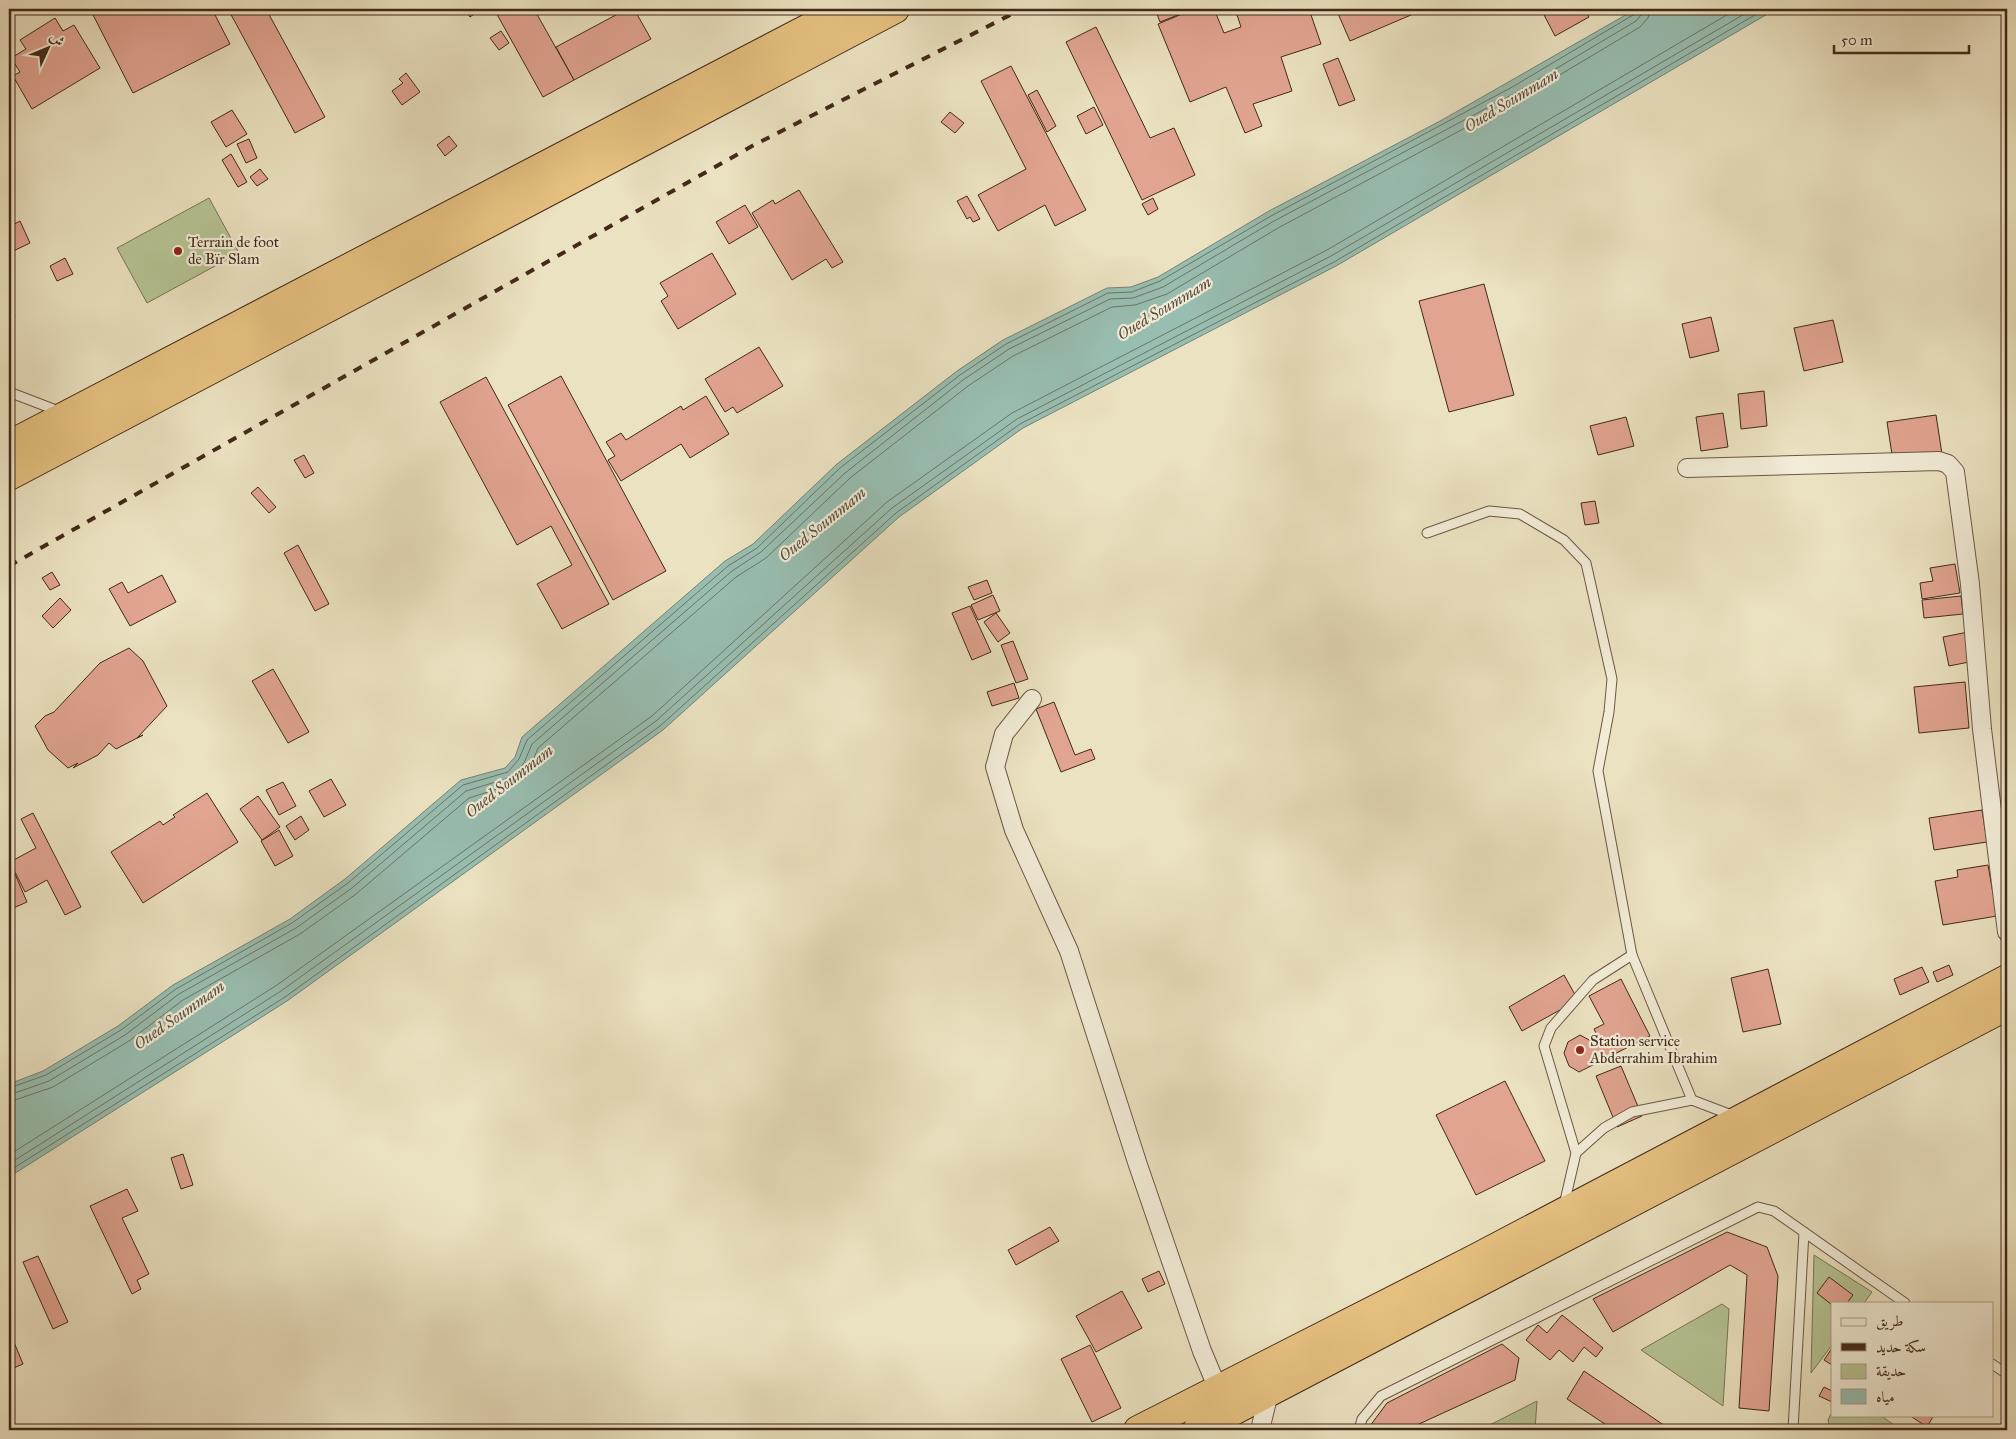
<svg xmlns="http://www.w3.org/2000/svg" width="2016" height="1439" viewBox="0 0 2016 1439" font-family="'IM FELL Great Primer',Amiri,serif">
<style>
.green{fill:#b6c393;stroke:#7c7656}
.water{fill:#98beb1;stroke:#768274}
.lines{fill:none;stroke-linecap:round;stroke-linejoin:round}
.shore{stroke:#6d7465;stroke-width:1}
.building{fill:#e1a491;stroke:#422919}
.service-casing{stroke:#6c5743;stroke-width:11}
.minor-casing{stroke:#6c5743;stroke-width:20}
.trunk-casing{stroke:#422919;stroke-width:30}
.service{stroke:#f2ecd7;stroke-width:9}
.minor{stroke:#f2ecd7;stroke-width:18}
.trunk{stroke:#e6c180;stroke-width:28}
.rail{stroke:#422919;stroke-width:4;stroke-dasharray:9 9;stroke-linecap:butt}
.poi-dot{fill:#8f2418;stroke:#f2ecd7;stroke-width:2}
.labels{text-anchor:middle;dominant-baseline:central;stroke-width:4.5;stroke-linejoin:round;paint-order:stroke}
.poi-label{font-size:15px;fill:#422919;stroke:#f2ecd7;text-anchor:start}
.water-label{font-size:16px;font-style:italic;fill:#584e3f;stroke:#f2ecd7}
</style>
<rect width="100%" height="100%" fill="#ebe2c1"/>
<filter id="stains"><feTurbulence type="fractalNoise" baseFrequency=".004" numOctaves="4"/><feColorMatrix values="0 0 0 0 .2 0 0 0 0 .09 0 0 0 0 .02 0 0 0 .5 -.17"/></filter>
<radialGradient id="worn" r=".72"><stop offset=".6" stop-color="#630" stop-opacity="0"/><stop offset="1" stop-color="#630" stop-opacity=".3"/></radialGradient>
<!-- green -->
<g class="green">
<path d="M209,198L239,253L147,303L117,248Z"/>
<path d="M1814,1255L1872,1292L1864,1303H1832V1345L1811,1373Z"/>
<path d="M1722,1304L1729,1309L1723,1406L1641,1350Z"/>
<path d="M1537,1401L1535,1430H1480Z"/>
<path d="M1832,1412V1415H1880L1897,1427L1894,1430H1830L1828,1420Z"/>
</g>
<!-- water -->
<path class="water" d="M1636,9H1776L1336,266L1023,428L899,517L663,730L287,1001L9,1177V1084L43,1071L118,1026L173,985L290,919L345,879L461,780L505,768L515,757L522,737L725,561L753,544L837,464L957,371L1003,340L1107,288L1131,287L1158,277L1269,211L1442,120Z"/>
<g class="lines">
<!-- shore -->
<g class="shore">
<path d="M9,1088L46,1075L121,1030L176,989L292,923L348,883L463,785L508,772L519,759L527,740L728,566L757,548L840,468L960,375L1006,344L1108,293L1132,292L1160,281L1271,216L1514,86L1633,15L1636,9"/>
<path d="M9,1095L49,1081L125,1035L179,994L296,928L352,888L466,791L512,777L524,763L532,744L732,571L761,552L845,473L963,380L1009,349L1110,299L1133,298L1163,287L1274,221L1517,92L1636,21L1641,15L1642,9"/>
<path d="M9,1102L53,1087L129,1041L183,1000L300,934L356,894L469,798L516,783L531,766L538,748L736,577L766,558L850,478L968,386L1013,356L1112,307L1135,305L1167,294L1278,228L1521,98L1640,27L1648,18L1650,9"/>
<path d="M9,1155L277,985L652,716L887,502L1012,413L1327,250L1737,9"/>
<path d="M9,1164L281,991L656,721L892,508L1017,419L1331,256L1753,9"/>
<path d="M9,1171L285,997L660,726L896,513L1020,424L1334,262L1765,9"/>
</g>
</g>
<!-- building -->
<g class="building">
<path d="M90,9H212L230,44L133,93Z"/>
<path d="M228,9H266L325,117L295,133Z"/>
<path d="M464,9H481L470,17Z"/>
<path d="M494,9H534L574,80L543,97Z"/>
<path d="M627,9H634L651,39L574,80L556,47Z"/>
<path d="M1155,9H1187L1188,11L1160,22Z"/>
<path d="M1194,9H1214L1224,33L1241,27L1235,9H1309L1321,44L1281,57L1292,91L1253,104L1262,126L1245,133L1226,87L1190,102L1158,24Z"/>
<path d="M1336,9H1425L1350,41Z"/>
<path d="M1541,9H1584L1589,17L1555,36Z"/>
<path d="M55,18L63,31L74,25L100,68L32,109L13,76L20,72L11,58L26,49L20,40Z"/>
<path d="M1096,27L1150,138L1174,128L1195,175L1142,200L1066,42Z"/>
<path d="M501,31L509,43L499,50L490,38Z"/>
<path d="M1338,58L1355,100L1339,106L1323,64Z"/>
<path d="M1011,66L1086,210L1055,226L1045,205L998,231L978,195L1026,169L981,81Z"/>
<path d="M406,73L420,92L402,105L392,91L403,83L399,79Z"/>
<path d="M1037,90L1056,126L1047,132L1028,95Z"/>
<path d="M1094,107L1103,125L1086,134L1077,116Z"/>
<path d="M232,110L247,134L226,147L211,122Z"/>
<path d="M950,112L964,123L955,133L941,122Z"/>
<path d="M449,136L457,146L445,156L437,145Z"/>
<path d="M249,139L257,158L246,163L237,144Z"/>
<path d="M231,154L247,182L238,187L222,160Z"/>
<path d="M260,169L268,179L257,186L250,177Z"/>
<path d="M799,190L843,262L832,268L826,259L792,280L752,213L773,200L775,204Z"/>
<path d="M967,196L980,219L973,222L970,217L967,219L957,201Z"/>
<path d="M1153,198L1158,209L1148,215L1142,204Z"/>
<path d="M745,205L758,227L729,244L716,222Z"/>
<path d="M20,221L30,243L9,253V227Z"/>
<path d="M712,253L736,294L678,329L661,301L668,296L660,283Z"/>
<path d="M65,258L73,274L57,281L50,266Z"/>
<path d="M1484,284L1514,395L1449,412L1419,301Z"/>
<path d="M9,303L15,317L9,320Z"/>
<path d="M1711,317L1719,351L1690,358L1682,324Z"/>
<path d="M1833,320L1843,362L1804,371L1794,328Z"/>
<path d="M759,347L783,386L737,413L733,407L725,412L705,379Z"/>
<path d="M561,376L666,571L613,600L508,405Z"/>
<path d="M486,377L609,604L562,629L537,584L572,565L551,526L517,545L440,402Z"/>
<path d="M1764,391L1767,426L1741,429L1738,394Z"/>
<path d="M706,396L729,434L690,458L681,444L621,481L608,460L615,456L606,442L621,433L626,440L681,406L683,410Z"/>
<path d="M1723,413L1728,447L1701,451L1696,417Z"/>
<path d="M1936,415L1942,454L1893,461L1887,422Z"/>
<path d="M1626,417L1634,446L1598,455L1590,426Z"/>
<path d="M304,455L314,473L305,478L294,460Z"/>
<path d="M258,487L276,507L269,513L251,493Z"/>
<path d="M1595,501L1599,523L1585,525L1581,503Z"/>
<path d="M298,545L329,604L315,611L284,553Z"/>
<path d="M1955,564L1960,593L1922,599L1920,583L1933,581L1930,568Z"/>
<path d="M52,572L60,585L50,590L42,578Z"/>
<path d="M162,575L176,602L130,626L109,589L122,582L128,593Z"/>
<path d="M987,580L992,593L974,600L968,587Z"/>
<path d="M993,595L1000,611L978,620L971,605Z"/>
<path d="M1961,596L1963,614L1924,618L1922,600Z"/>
<path d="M60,598L71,610L53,628L42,616Z"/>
<path d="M970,606L991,652L972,660L952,613Z"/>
<path d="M996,613L1010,633L998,642L984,622Z"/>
<path d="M1968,632L1974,661L1949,666L1943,637Z"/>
<path d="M1013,641L1028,679L1016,683L1001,645Z"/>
<path d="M129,648L143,661L167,706L137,738L143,735L116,749L109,743L98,755L73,768L78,763L68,768L48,750L35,726L45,716L54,712L100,663Z"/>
<path d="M273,669L309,732L288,743L252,681Z"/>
<path d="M1965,682L1969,728L1919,733L1914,687Z"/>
<path d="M1014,683L1019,698L992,706L987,692Z"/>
<path d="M1054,702L1075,755L1091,749L1095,759L1061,772L1036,709Z"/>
<path d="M331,779L346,805L324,817L309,791Z"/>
<path d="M283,782L296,806L279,815L266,790Z"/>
<path d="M207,793L238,842L143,903L111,852L160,821L163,825L175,817L173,815Z"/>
<path d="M258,796L280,827L262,840L240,809Z"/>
<path d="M1982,810L1987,842L1934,850L1929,818Z"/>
<path d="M33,813L81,907L65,915L47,880L25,892L10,862L36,848L21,819Z"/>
<path d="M301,816L309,830L295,840L286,826Z"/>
<path d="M279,830L293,856L275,866L261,841Z"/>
<path d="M9,860L27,902L9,910Z"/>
<path d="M1988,865L1997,916L1943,925L1935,881L1958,877L1957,870Z"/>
<path d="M1949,965L1953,975L1937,982L1933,972Z"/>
<path d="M1922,967L1929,982L1900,995L1894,979Z"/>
<path d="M1768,969L1781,1024L1743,1032L1731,978Z"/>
<path d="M1564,975L1578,1000L1522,1031L1509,1007Z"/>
<path d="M1621,979L1650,1036L1579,1072L1569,1066L1564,1053L1568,1042L1580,1035L1591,1041L1598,1037L1594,1029L1604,1024L1589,996Z"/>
<path d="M1621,1066L1642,1116L1617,1127L1596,1076Z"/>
<path d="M1505,1081L1545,1161L1476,1195L1436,1115Z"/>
<path d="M183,1154L193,1185L181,1189L171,1158Z"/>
<path d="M127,1189L138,1211L122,1218L149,1274L137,1280L141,1289L132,1294L90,1206Z"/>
<path d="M1050,1227L1059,1241L1016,1265L1008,1250Z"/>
<path d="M1727,1232L1767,1247L1778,1276L1769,1411L1739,1408L1747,1275L1730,1265L1613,1332L1593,1299Z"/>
<path d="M38,1256L68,1322L53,1329L23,1262Z"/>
<path d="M1159,1271L1165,1284L1148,1292L1142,1279Z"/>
<path d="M1829,1277L1853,1295L1847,1303H1832V1305L1817,1293Z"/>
<path d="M1122,1291L1142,1328L1096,1352L1076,1316Z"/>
<path d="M1562,1315L1603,1348L1596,1357L1584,1347L1573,1362L1559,1350L1550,1360L1526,1340L1538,1325L1547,1333Z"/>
<path d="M9,1330L23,1364L9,1370Z"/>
<path d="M1502,1344L1519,1358L1515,1380L1406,1430H1367L1387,1403Z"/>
<path d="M1090,1345L1121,1408L1092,1422L1061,1359Z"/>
<path d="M1832,1348V1365L1824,1360Z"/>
<path d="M1584,1371L1671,1430H1614L1567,1399Z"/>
<path d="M1824,1387L1832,1391V1402L1819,1396Z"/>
<path d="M1909,1415H1934L1927,1427Z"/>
</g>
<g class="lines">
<defs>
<g id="service">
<path d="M9,392L61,412"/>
<path d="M1427,533L1489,511L1520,514L1564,540L1586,563L1612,679L1609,712L1598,771L1632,955L1692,1100"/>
<path d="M1576,1153L1544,1046L1551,1028L1593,980L1632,955"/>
<path d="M1564,1205L1576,1153L1604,1128L1632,1112L1692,1100L1734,1116"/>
<path d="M1992,1364L2007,1374"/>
<path d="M1359,1430L1362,1419L1381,1396L1758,1207L1774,1211L1905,1303"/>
<path d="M1793,1430L1804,1232"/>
</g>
<g id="minor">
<path d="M1687,468L1939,461L1948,464L1955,472L1970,584L1982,729L2007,932"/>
<path d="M1032,699L1004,734L995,767L1014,830L1069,951L1138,1165L1202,1351L1218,1389"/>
<path d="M1260,1430L1269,1393"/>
</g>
<g id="trunk">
<path d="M9,445L845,9"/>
<path d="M9,476L895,9"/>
<path d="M1138,1430L1474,1259L2007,979"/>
<path d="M1197,1430L2007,1006"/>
</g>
</defs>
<!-- service casing -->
<use href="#service" class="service-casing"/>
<!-- minor casing -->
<use href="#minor" class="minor-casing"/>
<!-- trunk casing -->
<use href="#trunk" class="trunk-casing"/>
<!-- service -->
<use href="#service" class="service"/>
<!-- minor -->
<use href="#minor" class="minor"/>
<!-- trunk -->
<use href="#trunk" class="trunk"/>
<!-- rail -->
<path class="rail" d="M9,566L754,145L1022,9"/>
</g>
<!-- markers -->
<g class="poi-dot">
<circle cx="178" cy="251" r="5"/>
<circle cx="1580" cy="1050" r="5"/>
</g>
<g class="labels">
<!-- poi labels -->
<g class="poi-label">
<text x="188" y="242">Terrain de foot<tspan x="188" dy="17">de Bïr Slam</tspan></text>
<text x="1590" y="1041">Station service<tspan x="1590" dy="17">Abderrahim Ibrahim</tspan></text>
</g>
<!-- water labels -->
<g class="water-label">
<text transform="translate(1511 100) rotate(-31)">Oued Soummam</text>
<text transform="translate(1164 308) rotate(-31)">Oued Soummam</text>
<text transform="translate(822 524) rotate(-39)">Oued Soummam</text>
<text transform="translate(509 781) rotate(-38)">Oued Soummam</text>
<text transform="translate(179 1015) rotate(-35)">Oued Soummam</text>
</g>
</g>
<!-- margin -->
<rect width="2016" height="1439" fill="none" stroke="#ebe2c1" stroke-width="30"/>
<rect x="10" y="10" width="1996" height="1419" fill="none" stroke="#422919" stroke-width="2.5"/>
<rect x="15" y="15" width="1986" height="1409" fill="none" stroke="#422919"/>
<!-- legend -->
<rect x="1831" y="1302" width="162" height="115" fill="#f2ecd7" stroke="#ac9e8b"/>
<rect x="1841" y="1318" width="25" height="8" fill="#f2ecd7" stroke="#ac9e8b"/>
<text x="1876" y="1326" font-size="15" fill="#422919">طريق</text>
<rect x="1841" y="1343" width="25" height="8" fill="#422919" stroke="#ac9e8b"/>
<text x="1876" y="1352" font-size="15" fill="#422919">سكة حديد</text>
<rect x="1841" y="1364" width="25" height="15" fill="#b6c393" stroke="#ac9e8b"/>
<text x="1876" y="1376" font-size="15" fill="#422919">حديقة</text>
<rect x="1841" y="1389" width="25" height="15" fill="#98beb1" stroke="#ac9e8b"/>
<text x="1876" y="1402" font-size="15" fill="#422919">مياه</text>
<!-- north arrow -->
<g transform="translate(48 48) rotate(46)" stroke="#f2ecd7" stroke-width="4" paint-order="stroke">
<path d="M0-4L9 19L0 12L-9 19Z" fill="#422919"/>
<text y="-8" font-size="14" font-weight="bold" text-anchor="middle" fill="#422919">ش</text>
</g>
<!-- scale -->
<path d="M1834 45v8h135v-8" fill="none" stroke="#422919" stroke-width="2.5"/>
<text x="1841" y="45" font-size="15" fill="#422919" stroke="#f2ecd7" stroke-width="4" paint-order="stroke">50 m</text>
<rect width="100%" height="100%" filter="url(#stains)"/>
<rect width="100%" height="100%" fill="url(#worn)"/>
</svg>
